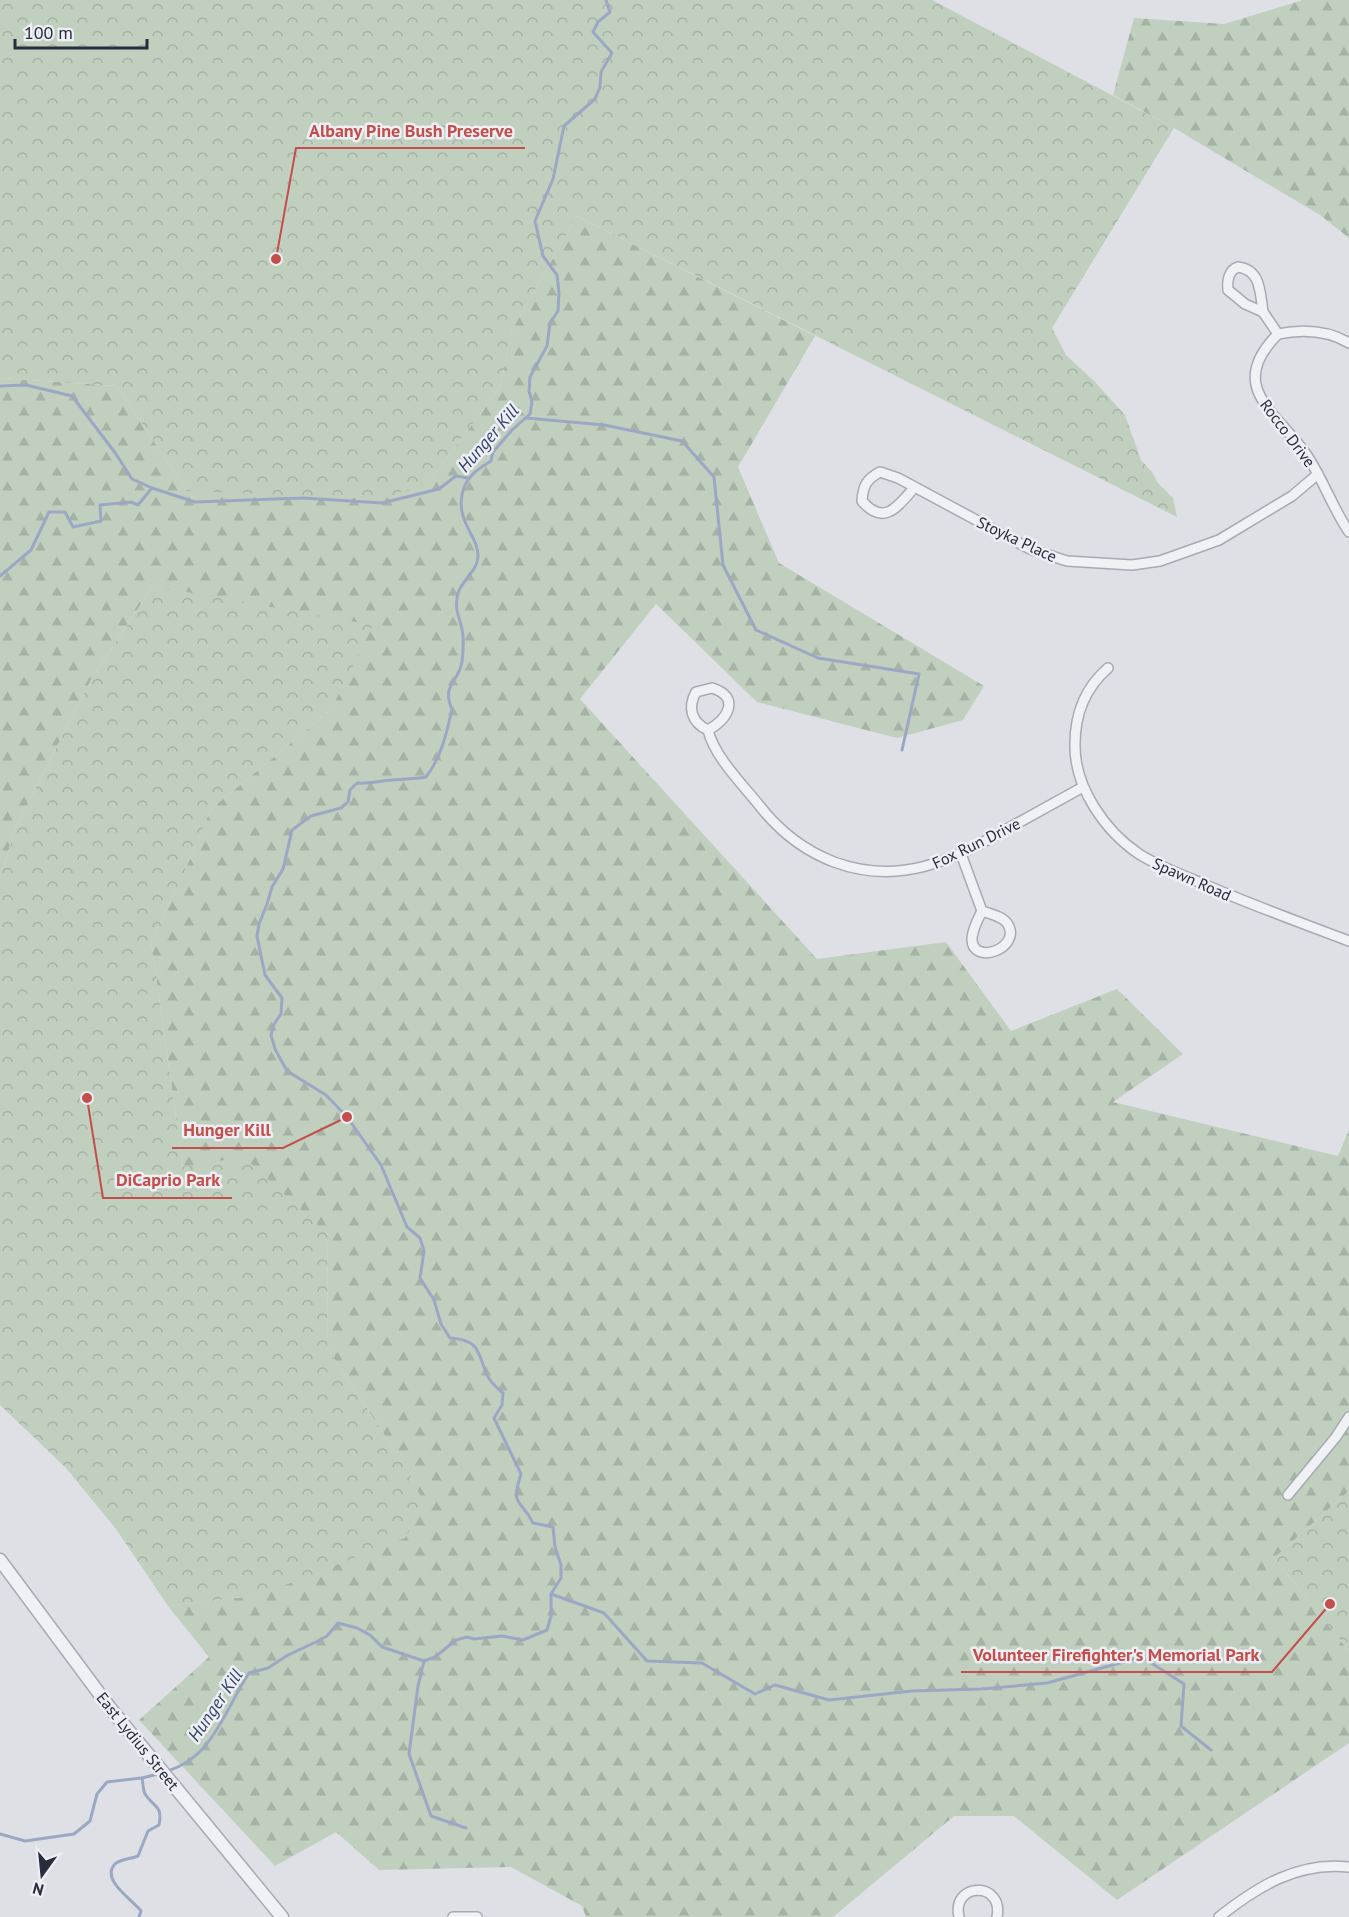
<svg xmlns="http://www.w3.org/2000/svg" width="1349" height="1917" viewBox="0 0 1349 1917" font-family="'PT Sans',sans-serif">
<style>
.forest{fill:url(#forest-firs)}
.park{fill:url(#park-crowns)}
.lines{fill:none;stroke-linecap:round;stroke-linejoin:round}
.stream{stroke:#9ba8c4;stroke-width:3}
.minor-casing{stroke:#a7aab3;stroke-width:12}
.tertiary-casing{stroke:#a7aab3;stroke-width:15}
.minor{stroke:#f0f1f5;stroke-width:9}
.tertiary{stroke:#f0f1f5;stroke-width:12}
.labels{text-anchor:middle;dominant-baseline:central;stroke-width:5;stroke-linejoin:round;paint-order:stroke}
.street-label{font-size:16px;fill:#282c3c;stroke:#edeff4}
.water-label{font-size:18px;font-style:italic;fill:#36446c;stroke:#edeff4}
.leader{fill:none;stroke:#c34e4b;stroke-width:2}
.callout-dot{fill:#c34e4b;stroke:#edeff4;stroke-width:2}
.callout-label{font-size:18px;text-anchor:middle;font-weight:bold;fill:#c34e4b;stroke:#edeff4;stroke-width:5;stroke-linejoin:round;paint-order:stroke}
</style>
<defs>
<pattern id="forest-firs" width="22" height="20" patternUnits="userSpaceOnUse" patternTransform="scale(1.5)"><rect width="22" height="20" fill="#c1cfbf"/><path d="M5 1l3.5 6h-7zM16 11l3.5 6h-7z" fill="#a6b2a5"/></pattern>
<pattern id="park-crowns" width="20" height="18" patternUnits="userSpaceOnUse" patternTransform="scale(1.5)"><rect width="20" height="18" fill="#c1cfbf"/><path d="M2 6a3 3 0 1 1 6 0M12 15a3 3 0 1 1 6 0" fill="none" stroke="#a6b2a5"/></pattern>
</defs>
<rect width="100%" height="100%" fill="#dee0e6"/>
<!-- forest -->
<g class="forest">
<path d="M1303,0H1349V238L1320,215L1174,128L1113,95L1134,18L1224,24Z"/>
<path d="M577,216L815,336L738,467L779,563L984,686L963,720L897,738L757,702L656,604L580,699L817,959L946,942L1011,1031L1117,989L1183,1054L1113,1102L1338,1156L1349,1130V1491L1274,1558L1349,1651V1743L1117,1900L1014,1816H954L833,1917H586L582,1906L511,1867L379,1870L336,1832L275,1866L139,1720L209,1657L168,1606L260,1595L424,1505L407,1469L327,1348L328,1234L183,1167L151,941L183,875L211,809L331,710L153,586L92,678L16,827L0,877V378L117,386L187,491L429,482L500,387L512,330Z"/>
</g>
<!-- park -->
<g class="park">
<path d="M0,0H932L1174,128L1052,328L1066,355L1095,382L1125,415L1141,460L1152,472L1158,483L1173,498L1177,517L577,216L512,330L500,387L429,482L382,499L187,491L117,386L0,378Z"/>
<path d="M153,586L373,625L331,710L211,809L183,875L151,941L183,1167L244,1157L328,1235L327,1348L407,1469L425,1505L405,1538L260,1595L168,1606L116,1529L66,1468L0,1405V877L16,827L92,678Z"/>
<path d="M1349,1491V1651L1274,1558Z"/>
</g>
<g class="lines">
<!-- stream -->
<g class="stream">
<path d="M0,386L26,385L72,396L116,454L132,479L152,488"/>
<path d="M526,418L604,425L682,441L714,477L723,565L756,630L818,658L919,674L902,750"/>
<path d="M0,576L31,550L49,512H65L73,527L101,521L100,505L131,502L138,505L152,488L195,502L303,498L382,503L439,489L456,476L468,478"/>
<path d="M551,1594L604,1613L647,1661L702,1663L755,1694L775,1685L829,1700L912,1691L981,1689L1047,1683L1142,1657L1184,1684L1181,1726L1211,1750"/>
<path d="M424,1661L418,1686L409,1754L431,1816L466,1828"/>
<path d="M167,1771C213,1758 225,1709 249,1673L268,1668L288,1655L316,1642L327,1636L338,1623L357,1628L370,1635L382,1647L424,1661L435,1657L456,1640L467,1637L474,1639L502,1636L523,1640L547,1630L551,1616V1594L561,1578V1565L555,1547L553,1527L533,1523C521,1498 510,1508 521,1474L494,1418L502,1405L503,1393C497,1388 490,1382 487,1375C477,1351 480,1340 450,1338L441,1324L434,1300L420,1278L424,1251L420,1238L407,1227L381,1165L347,1117L326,1095L287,1071L275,1049L271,1035L274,1024L281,1014L282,998L265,975L257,936L259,924L267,904L272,887L283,869L292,830L311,816L341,808L348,802L350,790L357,783C370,784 379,781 392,780C404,779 415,779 426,777C441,758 447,732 452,709C441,685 459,682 462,662C463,653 464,638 462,629C459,615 454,610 458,593C462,580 477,572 478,557C479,537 457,524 462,495C465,478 476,470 491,461L493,452L512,430L530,414L532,402L529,391L530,377L547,346L550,323L558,311L559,293L557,275L543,256L535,221L553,179L564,126L595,99L600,87L601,72L612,53L593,32L598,22L610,12L606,0"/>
<path d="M0,1834L25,1841L74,1834L90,1821L97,1794L107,1782L141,1778"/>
<path d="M139,1917L141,1911C133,1900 100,1880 115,1864C120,1859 131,1859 138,1856L148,1831L159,1825C163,1805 154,1808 145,1794C143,1790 143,1783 142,1778L158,1774"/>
</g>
<defs>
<g id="minor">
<path d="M1238,267C1261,270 1260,292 1263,312L1245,304L1228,290C1227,280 1229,270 1238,267Z"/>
<path d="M1263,312L1278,334"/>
<path d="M1278,334C1225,387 1277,412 1306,454C1323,479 1332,507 1349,532"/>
<path d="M1278,334C1303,329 1327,330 1349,343"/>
<path d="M914,488C898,506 884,527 862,501C863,485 867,479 880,472L898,478L1030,549L1067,561L1132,565L1160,561L1219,540L1292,496L1318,474"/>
<path d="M1108,668C1085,688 1075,714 1075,744C1074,787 1105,831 1139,854C1158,866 1180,874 1201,883C1249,904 1299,922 1349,941"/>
<path d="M712,688C741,697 728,719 708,730C692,723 687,708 696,692Z"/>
<path d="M708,730C714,756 742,784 759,805C779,831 803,850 834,862C899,886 951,861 1007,829C1032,815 1058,801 1083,787"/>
<path d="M961,854L982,911"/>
<path d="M982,911C990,914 1002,916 1007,923C1024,948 971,967 972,938C973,928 978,919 982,911Z"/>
<path d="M1288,1495L1336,1437L1349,1417"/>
<path d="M453,1917H477"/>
<path d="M959,1917C951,1882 1004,1881 997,1917"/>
<path d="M1219,1917C1257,1887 1298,1861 1349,1867"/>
</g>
<path id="tertiary" d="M0,1560L110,1708L282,1917"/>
</defs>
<!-- minor casing -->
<use href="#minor" class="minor-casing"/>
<!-- tertiary casing -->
<use href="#tertiary" class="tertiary-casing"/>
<!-- minor -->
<use href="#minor" class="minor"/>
<!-- tertiary -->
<use href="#tertiary" class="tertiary"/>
</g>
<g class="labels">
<!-- street labels -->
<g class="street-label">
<text transform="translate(1288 433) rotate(53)">Rocco Drive</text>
<text transform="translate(1017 539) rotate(25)">Stoyka Place</text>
<text transform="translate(976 843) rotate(-26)">Fox Run Drive</text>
<text transform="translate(1192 879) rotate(24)">Spawn Road</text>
<text transform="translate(138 1741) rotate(51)">East Lydius Street</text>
</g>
<!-- water labels -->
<g class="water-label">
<text transform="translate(488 438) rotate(-49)">Hunger Kill</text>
<text transform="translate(215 1705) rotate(-56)">Hunger Kill</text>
</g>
</g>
<!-- callouts -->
<path class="leader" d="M276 259L296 148H525M347 1117L283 1148H172M87 1098L103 1198H232M1330 1604L1272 1672H961"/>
<g class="callout-dot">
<circle cx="276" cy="259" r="6"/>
<circle cx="347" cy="1117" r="6"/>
<circle cx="87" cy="1098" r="6"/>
<circle cx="1330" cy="1604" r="6"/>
</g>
<g class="callout-label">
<text x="411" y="137">Albany Pine Bush Preserve</text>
<text x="227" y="1136">Hunger Kill</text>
<text x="168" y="1186">DiCaprio Park</text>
<text x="1116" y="1661">Volunteer Firefighter's Memorial Park</text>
</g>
<!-- north arrow -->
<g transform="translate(42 1875) rotate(195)" stroke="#edeff4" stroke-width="4.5" paint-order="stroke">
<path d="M0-4.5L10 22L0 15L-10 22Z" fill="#282c3c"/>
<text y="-9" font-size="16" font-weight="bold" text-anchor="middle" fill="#282c3c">N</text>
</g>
<!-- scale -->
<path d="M15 39v9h132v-9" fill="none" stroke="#282c3c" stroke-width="3"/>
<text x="24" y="39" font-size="18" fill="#282c3c" stroke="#edeff4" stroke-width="4.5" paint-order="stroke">100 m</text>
</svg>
